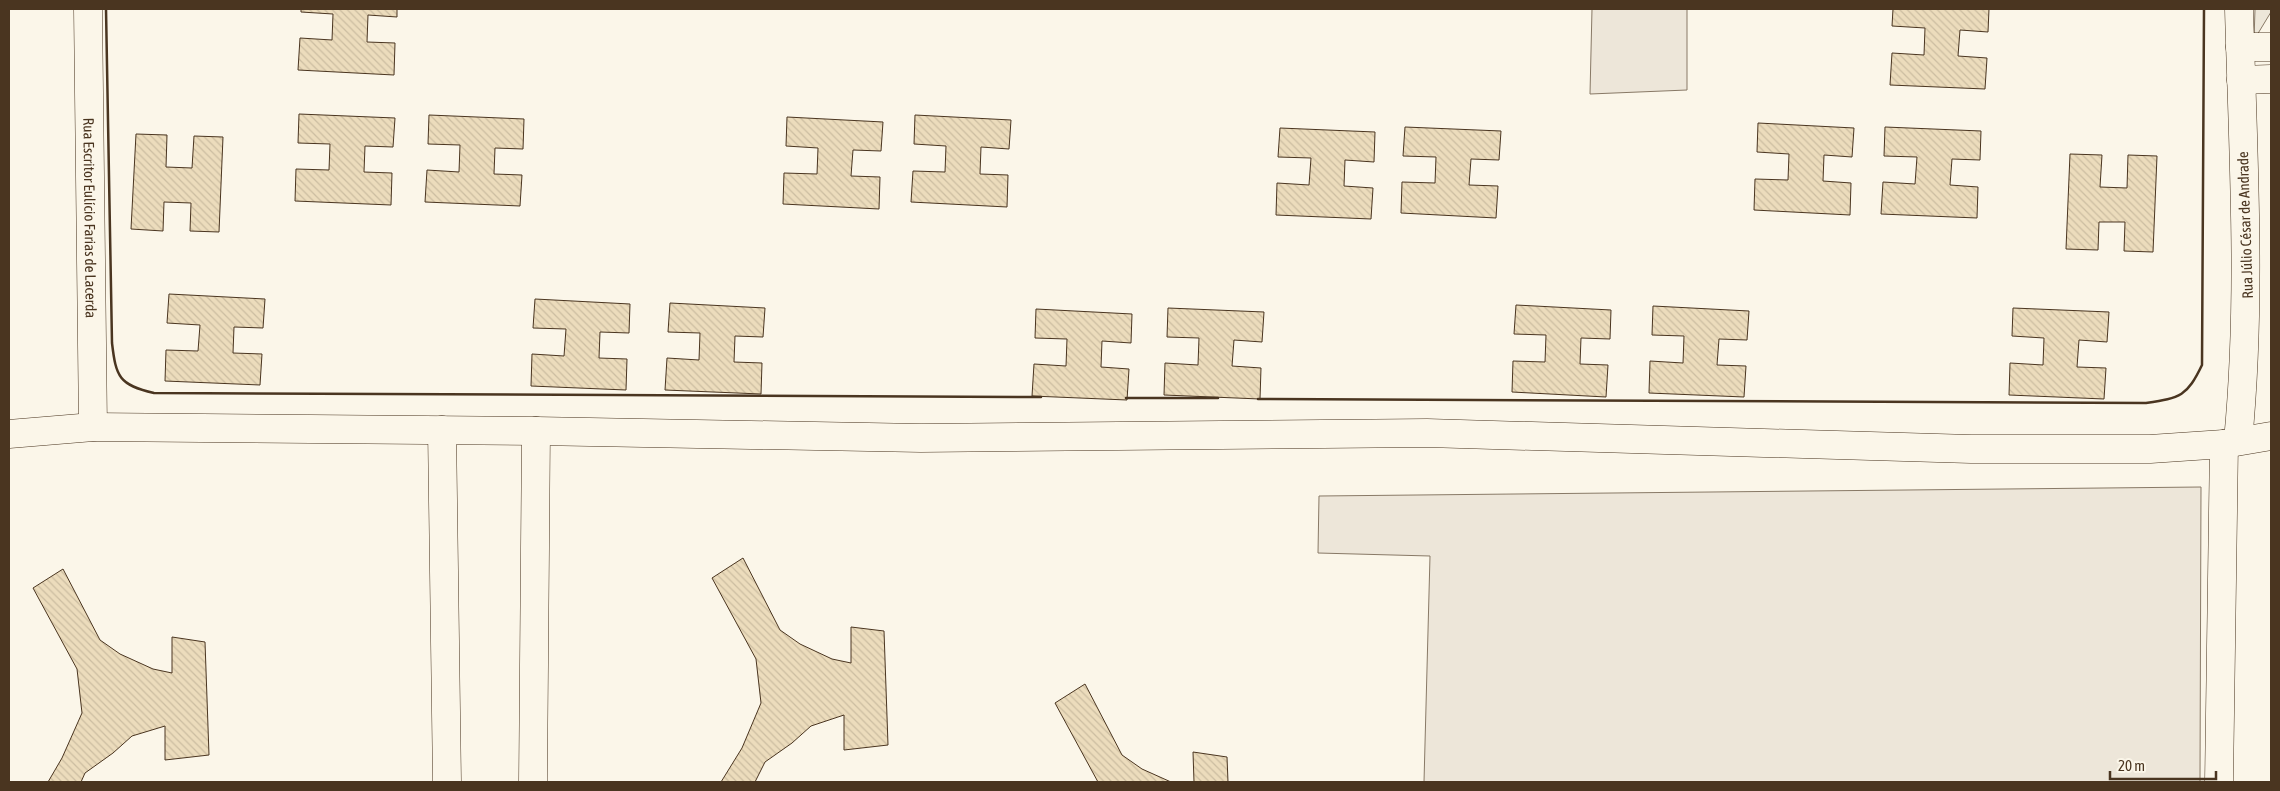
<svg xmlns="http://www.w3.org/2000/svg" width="2280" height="791" viewBox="0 0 2280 791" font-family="'Asap Condensed',sans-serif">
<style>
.green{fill:#ede6d9;stroke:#887966}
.parking{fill:#ede7d9;stroke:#887966}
.building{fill:url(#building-back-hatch);stroke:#4a3520}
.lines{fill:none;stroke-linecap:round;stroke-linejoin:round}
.minor-casing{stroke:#4a3520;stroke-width:29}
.minor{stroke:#fbf6e9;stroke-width:28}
.wall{stroke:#4a3520;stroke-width:2.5}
.labels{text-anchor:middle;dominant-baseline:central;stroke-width:4;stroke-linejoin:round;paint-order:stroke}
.street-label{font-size:15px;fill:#4a3520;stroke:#fbf6e9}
</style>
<defs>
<pattern id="building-back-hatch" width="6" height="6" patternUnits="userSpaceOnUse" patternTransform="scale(1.25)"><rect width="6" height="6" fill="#ecdcbc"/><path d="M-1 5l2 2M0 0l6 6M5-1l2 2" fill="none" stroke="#ccbda1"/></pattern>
</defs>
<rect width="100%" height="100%" fill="#fbf6e9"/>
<!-- green -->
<g class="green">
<path d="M1592,9H1687V90L1590,94Z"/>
<path d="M2201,487L2200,782H1424L1430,556L1318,553L1319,496Z"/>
</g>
<!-- parking -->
<path class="parking" d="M2255,9H2271V12L2254,40Z"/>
<!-- building -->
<g class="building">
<path d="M301,9H397V17L368,15L367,42L395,43L394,75L298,70L300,38L332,40L333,14L301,12Z"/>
<path d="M1893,9H1989L1988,32L1960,30L1958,56L1987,58L1985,89L1890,85L1892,53L1924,55L1925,28L1892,26Z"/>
<path d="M299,114L395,118L393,147L365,146L364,172L392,173L391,205L295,201L296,169L329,170L330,144L298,143Z"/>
<path d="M429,115L524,119L523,149L495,148L494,174L522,175L520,206L425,202L427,170L459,172L460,145L428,144Z"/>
<path d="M915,115L1011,120L1009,149L981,147L980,174L1008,175L1007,207L911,202L913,171L945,172L946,146L914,144Z"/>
<path d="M787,117L883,122L881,151L853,150L851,176L880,177L879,209L783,204L784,173L817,174L818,148L786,146Z"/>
<path d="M1758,123L1854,128L1852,157L1824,155L1823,181L1851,183L1850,215L1754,210L1755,179L1788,180L1789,154L1757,152Z"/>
<path d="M1405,127L1501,131L1499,160L1471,159L1469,185L1498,186L1496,218L1401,213L1402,182L1435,183L1436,157L1403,156Z"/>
<path d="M1885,127L1981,131L1980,160L1952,159L1950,185L1978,187L1977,218L1881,214L1883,182L1915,184L1917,157L1884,156Z"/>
<path d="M1280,128L1375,132L1374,162L1345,160L1344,186L1373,188L1371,219L1276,215L1277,183L1309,185L1311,158L1278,157Z"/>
<path d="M136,134L167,135L166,167L192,168L194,136L223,137L219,232L190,231L191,203L164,202L163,231L131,229Z"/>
<path d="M2070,154L2102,155L2100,187L2127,188L2128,155L2157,156L2153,252L2124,251L2125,222H2099L2098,250L2066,249Z"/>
<path d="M169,294L265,299L263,328L234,327L233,353L262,354L260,385L165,381L166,350L198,351L200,325L167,323Z"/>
<path d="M535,299L630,304L629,333L600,332L599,358L627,359L626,390L531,386L532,354L564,356L566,329L533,328Z"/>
<path d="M670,303L765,308L763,337L735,336L734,362L762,363L761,394L665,390L667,358L699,360L700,333L668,332Z"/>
<path d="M1516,305L1611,310L1610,339L1581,338L1580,364L1608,365L1606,397L1512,392L1513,361L1545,362L1546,335L1514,334Z"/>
<path d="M1653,306L1749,311L1747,340L1719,339L1717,365L1746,366L1744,397L1649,393L1650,361L1683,363L1684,336L1652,335Z"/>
<path d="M1168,308L1264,312L1262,342L1234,340L1232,366L1261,368L1260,399L1164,395L1165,363L1198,365L1199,338L1167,337Z"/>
<path d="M2013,308L2109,312L2107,342L2079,340L2077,367L2106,368L2104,399L2009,395L2010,363L2043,365L2044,338L2012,336Z"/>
<path d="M1036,309L1132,314L1131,343L1102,341L1101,367L1129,369L1127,400L1032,396L1034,364L1066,366L1067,339L1035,338Z"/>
<path d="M743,558L780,630L800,644L832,659L851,663V627L884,631L888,745L844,750V715L811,726L792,743L765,762L755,782H721L742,748L761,703L756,659L712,578Z"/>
<path d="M63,569L100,640L120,654L153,669L172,673V637L205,642L209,755L165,760V726L132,736L113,753L85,773L81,782H48L62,758L82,713L77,669L33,588Z"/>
<path d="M1085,684L1122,755L1142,769L1171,782H1098L1055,703Z"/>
<path d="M1193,752L1227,757L1228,782H1194Z"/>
</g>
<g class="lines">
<defs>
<g id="minor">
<path id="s1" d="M88,9L93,427"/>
<path d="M2240,47H2271"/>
<path d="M2241,80L2271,79"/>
<path d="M442,430L447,782"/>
<path d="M9,434L93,427L536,431L921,438L1427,433L1971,449H2150L2224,444L2271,436"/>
<path d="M2238,441C2252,297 2243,153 2239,9"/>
<path d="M533,782L536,431"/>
<path d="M2219,782L2224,444"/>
</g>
</defs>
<!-- minor casing -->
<use href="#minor" class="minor-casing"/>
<!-- minor -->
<use href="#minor" class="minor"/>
<!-- wall -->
<g class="wall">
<path d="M106,9L112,343C116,377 119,385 154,393L1041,397"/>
<path d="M1126,398H1218"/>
<path d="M1258,399L2146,403C2181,398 2187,396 2202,365L2204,9"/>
</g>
</g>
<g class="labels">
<!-- street labels -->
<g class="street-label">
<text stroke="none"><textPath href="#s1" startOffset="209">Rua Escritor Eulício Farias de Lacerda</textPath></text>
<text transform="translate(2245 225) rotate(-92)">Rua Júlio César de Andrade</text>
</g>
</g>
<!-- border -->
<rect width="2280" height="791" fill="none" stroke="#4a3520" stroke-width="20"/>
<!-- scale -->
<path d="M2110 771v8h106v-8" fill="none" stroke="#4a3520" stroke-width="2.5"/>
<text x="2118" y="771" font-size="15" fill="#4a3520" stroke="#fbf6e9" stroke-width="4" paint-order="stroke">20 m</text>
</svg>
